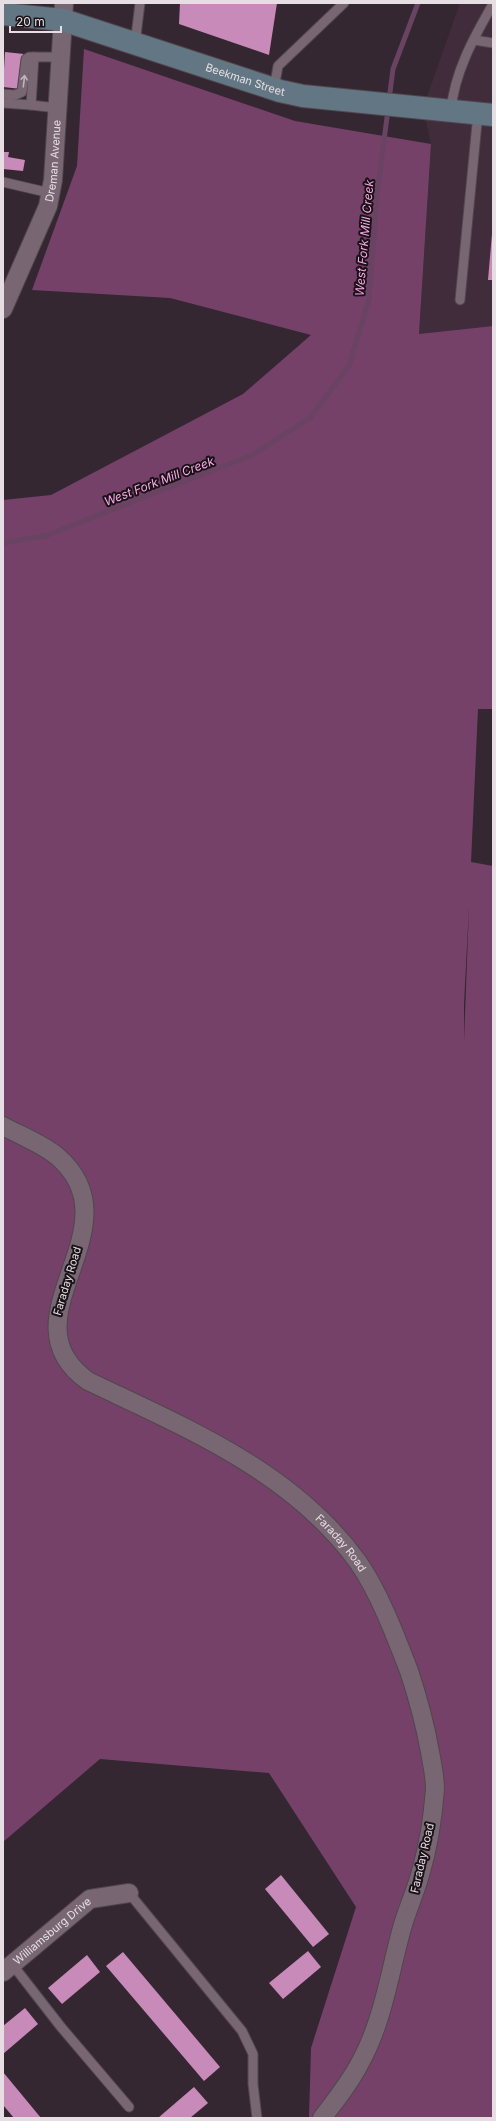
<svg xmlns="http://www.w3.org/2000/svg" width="496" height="2121" viewBox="0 0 496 2121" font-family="Inter,sans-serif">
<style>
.built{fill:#402c3b}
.green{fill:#754169;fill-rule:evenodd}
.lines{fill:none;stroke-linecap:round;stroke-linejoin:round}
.stream{stroke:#684362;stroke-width:5}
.building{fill:#c88ab9}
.service-casing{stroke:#51464e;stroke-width:11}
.minor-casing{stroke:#51464e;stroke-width:20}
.secondary-casing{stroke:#51464e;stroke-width:24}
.service{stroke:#786773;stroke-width:9}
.minor{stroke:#786773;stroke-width:18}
.secondary{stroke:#637684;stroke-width:22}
.oneway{stroke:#c0b4bc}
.labels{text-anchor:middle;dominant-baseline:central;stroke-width:4;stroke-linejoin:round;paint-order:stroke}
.street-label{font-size:11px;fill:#e7dee4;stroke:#191217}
.water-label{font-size:12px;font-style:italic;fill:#fda9e9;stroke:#191217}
</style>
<rect width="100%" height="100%" fill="#352731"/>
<!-- built -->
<path class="built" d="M460,3H493V326L419,334L431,144L423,108Z"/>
<!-- green -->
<path class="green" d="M84,49L295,121L431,144L419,334L493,326V709H478L471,862L493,866V2118H309L311,2048L356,1907L269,1773L100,1759L3,1842V500L51,495L243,394L311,335L170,298L32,290L77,166ZM469,907V908L464,1041V1004Z"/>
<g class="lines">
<!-- stream -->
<g class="stream">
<path d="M389,100L393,69L418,3"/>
<path d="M3,543L45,536L252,455L310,418L349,366L369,299L378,185L388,110"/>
</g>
</g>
<!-- building -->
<g class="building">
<path d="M180,3H277L269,55L179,24Z"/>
<path d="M5,52L24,54L21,89L3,87Z"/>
<path d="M3,152H9L8,157L25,160L23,171L3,169Z"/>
<path d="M492,234H493V280H488Z"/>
<path d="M281,1875L329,1934L313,1947L265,1889Z"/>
<path d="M308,1951L321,1967L283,1999L269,1983Z"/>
<path d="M123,1952L220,2067L204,2081L106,1966Z"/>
<path d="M87,1955L100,1972L62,2004L48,1988Z"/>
<path d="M25,2008L38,2024L3,2054V2026Z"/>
<path d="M3,2072L41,2118H14L3,2105Z"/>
<path d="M194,2087L208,2103L190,2118H158Z"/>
</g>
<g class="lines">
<defs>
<g id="service">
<path d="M474,40L493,43"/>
<path d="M135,44L140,3"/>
<path d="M274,89L278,66L344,3"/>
<path d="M3,94L15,95L22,92L26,59L29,57H61"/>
<path d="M3,103L31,105L34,57"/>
<path d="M31,105L57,108"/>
<path d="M451,111C454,73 474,37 493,4"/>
<path d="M3,182L50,193"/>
<path d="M460,300L478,113"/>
<path d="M129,1893L242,2031L253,2054V2084L257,2118"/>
<path d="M12,1964L61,2027L129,2107"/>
</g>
<g id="minor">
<path id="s1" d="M3,309L48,206L53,180L64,3"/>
<path id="s2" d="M3,1126C21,1136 43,1144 58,1157C139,1228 0,1319 88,1381C186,1428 292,1471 358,1562C379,1592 396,1637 409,1671C418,1698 425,1724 430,1752C432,1764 435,1776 435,1789C433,1817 428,1848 420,1875C415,1893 407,1910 402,1928C390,1971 383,2021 361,2061C351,2081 336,2100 322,2118"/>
<path id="s3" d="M3,1972L90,1899L129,1893"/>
</g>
<g id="secondary">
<path id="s4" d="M3,14L63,20L280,91L303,96L493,115"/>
</g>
</defs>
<!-- service casing -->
<use href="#service" class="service-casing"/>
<!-- minor casing -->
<use href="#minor" class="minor-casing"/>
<!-- secondary casing -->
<use href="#secondary" class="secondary-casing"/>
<!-- service -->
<use href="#service" class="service"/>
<!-- minor -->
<use href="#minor" class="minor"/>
<!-- secondary -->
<use href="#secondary" class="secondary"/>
</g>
<!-- one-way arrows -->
<defs><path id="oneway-shaft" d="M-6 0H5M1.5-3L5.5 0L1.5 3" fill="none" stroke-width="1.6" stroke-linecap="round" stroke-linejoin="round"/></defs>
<use class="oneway" href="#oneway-shaft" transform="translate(24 81) rotate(-83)"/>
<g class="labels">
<!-- street labels -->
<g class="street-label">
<text stroke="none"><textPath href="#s4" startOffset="252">Beekman Street</textPath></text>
<text stroke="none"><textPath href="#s1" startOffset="158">Dreman Avenue</textPath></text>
<text transform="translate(67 1281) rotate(-73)">Faraday Road</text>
<text stroke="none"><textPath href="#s2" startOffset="613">Faraday Road</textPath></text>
<text transform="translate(422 1858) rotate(-77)">Faraday Road</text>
<text stroke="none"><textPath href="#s3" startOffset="64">Williamsburg Drive</textPath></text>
</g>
<!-- water labels -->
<g class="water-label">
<text transform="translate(364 238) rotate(-85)">West Fork Mill Creek</text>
<text transform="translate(159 481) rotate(-21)">West Fork Mill Creek</text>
</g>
</g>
<!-- border -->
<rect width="496" height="2121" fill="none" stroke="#e7dee4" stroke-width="8"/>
<!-- scale -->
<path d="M10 26v6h51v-6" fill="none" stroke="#e7dee4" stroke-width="2"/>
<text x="16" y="26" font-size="12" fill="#e7dee4" stroke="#191217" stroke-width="3" paint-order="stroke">20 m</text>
</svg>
